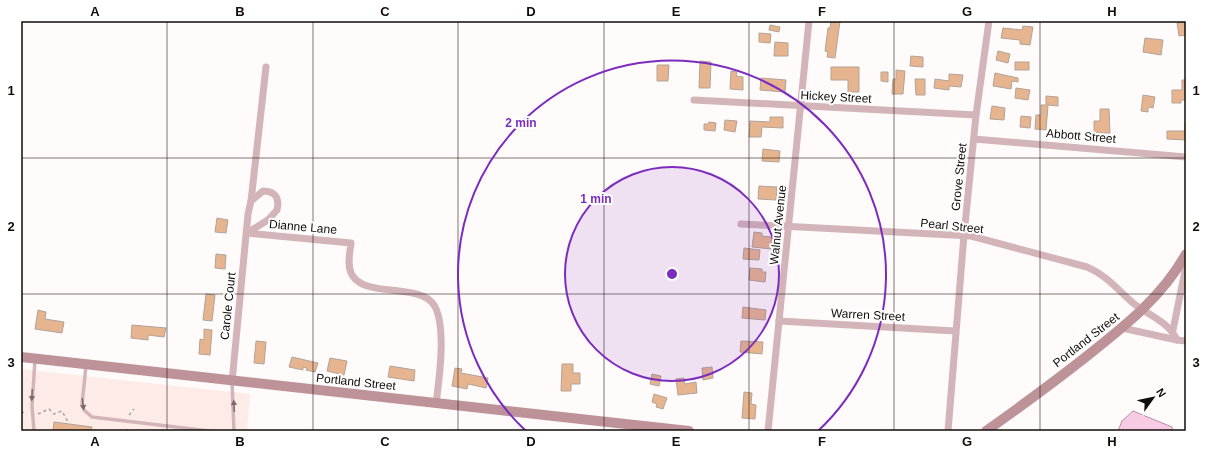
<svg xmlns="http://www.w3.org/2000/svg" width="1207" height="452" viewBox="0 0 1207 452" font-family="Helvetica,sans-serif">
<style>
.built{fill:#fdebe7}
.water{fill:#f8cbe5;stroke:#b392a3}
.building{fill:#e6b58f;stroke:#b1a398}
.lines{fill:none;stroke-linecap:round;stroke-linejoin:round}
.path{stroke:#a9a4a3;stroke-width:1.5;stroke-dasharray:3 3;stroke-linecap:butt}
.lane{stroke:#d3b5b9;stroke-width:3.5}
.street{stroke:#d3b5b9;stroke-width:7}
.secondary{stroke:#bd9399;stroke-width:10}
.oneway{fill:#7c696a}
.grid{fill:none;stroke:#120c0a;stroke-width:1;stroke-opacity:0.55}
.ring{fill:none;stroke:#7b2cbf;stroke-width:2}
.labels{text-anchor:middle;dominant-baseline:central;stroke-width:4;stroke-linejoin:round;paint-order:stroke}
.street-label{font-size:12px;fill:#120c0a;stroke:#fff}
.centre{fill:#7b2cbf;stroke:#fff;stroke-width:2}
.ring-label{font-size:12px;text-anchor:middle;font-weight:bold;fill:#7b2cbf;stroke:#fff;stroke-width:4;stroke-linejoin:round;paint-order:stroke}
.neatline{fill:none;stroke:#120c0a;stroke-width:1.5}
.grid-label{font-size:13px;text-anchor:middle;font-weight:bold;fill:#120c0a}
</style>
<rect width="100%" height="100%" fill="#fffbfa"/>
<!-- built -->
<path class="built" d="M21,369L250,394L247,431H21Z"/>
<!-- water -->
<path class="water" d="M1133,411L1172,427L1173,431H1118L1122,421Z"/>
<!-- building -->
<g class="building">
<path d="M831,21H840L835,58L827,57L828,52L825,51L828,28H830Z"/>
<path d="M1186,22V35L1179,36L1177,23Z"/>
<path d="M770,25L780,27L779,32L769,30Z"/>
<path d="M1023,26L1033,27L1030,45L1020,44V40L1001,38L1003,28L1022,30Z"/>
<path d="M759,33L771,34L770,43L759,42Z"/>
<path d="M1145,38L1163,40L1161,55L1143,52Z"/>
<path d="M775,42L788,43V56H774Z"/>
<path d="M998,51L1010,54L1008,63L996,60Z"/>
<path d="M911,56L923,57V67L910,66Z"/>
<path d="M700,61L711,62L710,88H699Z"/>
<rect x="1015" y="62" width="14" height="8"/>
<path d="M657,65H669L668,81H657Z"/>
<path d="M831,67H859V92H848V80H831Z"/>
<path d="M896,70L905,71L903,94H892L893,79H896Z"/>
<path d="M731,71L737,72L736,76L743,77V90L730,89Z"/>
<path d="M881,72H888V82L881,81Z"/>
<path d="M995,73L1018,78V82L1012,81L1011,89L993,86Z"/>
<path d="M949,74L963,75L961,87L949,86V90L934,88L935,79L949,81Z"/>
<path d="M761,78L786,80L785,92L760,90Z"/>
<path d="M915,79H925V95H916Z"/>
<path d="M1182,80H1186V100H1181V103H1172V90H1182Z"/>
<path d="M1016,88L1030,90L1028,100L1015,98Z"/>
<path d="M1143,95L1155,97L1153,108L1148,107V112L1141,111Z"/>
<path d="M1046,96L1058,97V106L1048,105L1046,130L1035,129L1036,115H1041V105H1046Z"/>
<path d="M992,106L1005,108L1004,120L990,119Z"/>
<path d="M1100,109H1109L1110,133H1094V121H1100Z"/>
<path d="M1021,116L1031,117L1030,128L1020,127Z"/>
<path d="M770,117H783V128L762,127L761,137H749L750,121L770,122Z"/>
<path d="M725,120L737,121L735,132L724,130Z"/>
<path d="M709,122L716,123L715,131L704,130V124H708Z"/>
<path d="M1185,123L1186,140L1167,139V131H1185Z"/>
<path d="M763,149L780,151L779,162L762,161Z"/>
<path d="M759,186L777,187L776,200L758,199Z"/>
<path d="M217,218L228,220L226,233L215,232Z"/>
<path d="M754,232L762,233V236L772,237L771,249L752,247Z"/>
<path d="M744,248L760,250L759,260L743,259Z"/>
<path d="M216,254L226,255L225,269L215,268Z"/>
<path d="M750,268L762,269V272H766L765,282L749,280Z"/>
<path d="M206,294L215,295L212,321L203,320Z"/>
<path d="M743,307L766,310L765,320L742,318Z"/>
<path d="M38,310L46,312L45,319L64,322L62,333L35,329Z"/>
<path d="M132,325L166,328L164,337L148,335V340L131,338Z"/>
<path d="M204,329L212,330L210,355L199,354L200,339L204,340Z"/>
<path d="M256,341L266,342L264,364L254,363Z"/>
<path d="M741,341L763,342L762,354L740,352Z"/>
<path d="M292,357L318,363L315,372L306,370L307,368L303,367V370L289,367Z"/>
<path d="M330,358L347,361L344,375L327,371Z"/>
<path d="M562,364H573V373H580V384H571V391H561Z"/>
<path d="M390,366L415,370L414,381L388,377Z"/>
<path d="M712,367L713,378L703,380L702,368Z"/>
<path d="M455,368L462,369L461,373L488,378L486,388L468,384L467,389L452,386Z"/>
<path d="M652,374L661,376L659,386L650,384Z"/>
<path d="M684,378L685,384L696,382L697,393L678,395L676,379Z"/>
<path d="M744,392L752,393L751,404L756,405L755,419L742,418Z"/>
<path d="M654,394L667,398L663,409L656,407L657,404L652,402Z"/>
<path d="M54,422L92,427L91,431H53Z"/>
</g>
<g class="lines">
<!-- path -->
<g class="path">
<path d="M21,412L27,413"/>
<path d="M38,414L49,409L54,414L62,411L68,422"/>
<path d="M129,415L134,409"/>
<path d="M127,429V431"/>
</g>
<!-- lane -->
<g class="lane">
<path d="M86,366L82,404L84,410L92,417L209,431"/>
<path d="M232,382L234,431"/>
<path d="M34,431L32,406L35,360"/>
</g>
<!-- street -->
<g class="street">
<path d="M694,100L976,115"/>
<path d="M974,139L1186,157"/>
<path d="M251,201L266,67"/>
<path d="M741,224L971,236L1087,267C1106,275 1117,289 1133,303C1148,315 1168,321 1177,340L1186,341"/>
<path d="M247,233L351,243C350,252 347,264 351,273C362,299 419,282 434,305C447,326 439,380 436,404"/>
<path d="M779,321L955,331"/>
<path d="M1122,328L1177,340"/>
<path d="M1173,330L1186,266"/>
<path d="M232,382L248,214L251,201L263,191C275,191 280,198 277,210L268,220L247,233"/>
<path d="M768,431L809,21"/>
<path d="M948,431L964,235L976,115L989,21"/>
</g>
<!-- secondary -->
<g class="secondary">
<path d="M21,357L689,431"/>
<path d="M986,431C1020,407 1054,382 1087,356C1125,326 1162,297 1186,254"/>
</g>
</g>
<!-- one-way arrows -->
<defs><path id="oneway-solid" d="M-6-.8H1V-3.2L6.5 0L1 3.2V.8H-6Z"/></defs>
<g class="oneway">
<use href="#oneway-solid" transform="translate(32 395) rotate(93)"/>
<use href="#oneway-solid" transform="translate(83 404) rotate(83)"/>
<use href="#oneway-solid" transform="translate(234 406) rotate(-93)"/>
</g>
<!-- grid -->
<path class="grid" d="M167,21V431M313,21V431M458,21V431M604,21V431M749,21V431M894,21V431M1040,21V431M21,158H1186M21,294H1186"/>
<!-- distance rings -->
<circle cx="672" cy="274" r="107" fill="#7b2cbf" fill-opacity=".12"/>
<g class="ring">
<circle cx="672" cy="274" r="107"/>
<path d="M526 431A214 214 0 1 1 818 431"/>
</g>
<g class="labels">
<!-- street labels -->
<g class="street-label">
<text transform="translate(836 97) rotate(3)">Hickey Street</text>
<text transform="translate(1081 136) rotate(5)">Abbott Street</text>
<text transform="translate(959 177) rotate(-84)">Grove Street</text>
<text transform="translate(778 225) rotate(-84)">Walnut Avenue</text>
<text transform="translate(952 226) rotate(6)">Pearl Street</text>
<text transform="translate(303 227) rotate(5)">Dianne Lane</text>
<text transform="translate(228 306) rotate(-84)">Carole Court</text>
<text transform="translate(868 315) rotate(3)">Warren Street</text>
<text transform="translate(1086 340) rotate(-38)">Portland Street</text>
<text transform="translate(356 382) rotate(6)">Portland Street</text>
</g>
</g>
<circle cx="672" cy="274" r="6" class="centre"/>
<g class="ring-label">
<text x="521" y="127">2 min</text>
<text x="596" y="203">1 min</text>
</g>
<!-- border -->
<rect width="1207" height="452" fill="none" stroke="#ffffff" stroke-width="44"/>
<!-- north arrow -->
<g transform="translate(1153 398) rotate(57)" stroke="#ffffff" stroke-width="3" paint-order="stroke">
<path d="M0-3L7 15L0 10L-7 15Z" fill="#120c0a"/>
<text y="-6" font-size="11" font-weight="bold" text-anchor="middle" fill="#120c0a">N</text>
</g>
<rect x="22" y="22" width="1163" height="408" class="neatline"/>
<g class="grid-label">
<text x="95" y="16">A</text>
<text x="240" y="16">B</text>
<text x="385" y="16">C</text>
<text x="531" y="16">D</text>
<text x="676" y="16">E</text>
<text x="822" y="16">F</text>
<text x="967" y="16">G</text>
<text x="1112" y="16">H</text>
<text x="11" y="95">1</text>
<text x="1196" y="95">1</text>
<text x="11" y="231">2</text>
<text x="1196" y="231">2</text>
<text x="11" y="367">3</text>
<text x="1196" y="367">3</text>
<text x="95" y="446">A</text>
<text x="240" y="446">B</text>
<text x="385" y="446">C</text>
<text x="531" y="446">D</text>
<text x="676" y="446">E</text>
<text x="822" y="446">F</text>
<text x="967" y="446">G</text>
<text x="1112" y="446">H</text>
</g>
</svg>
